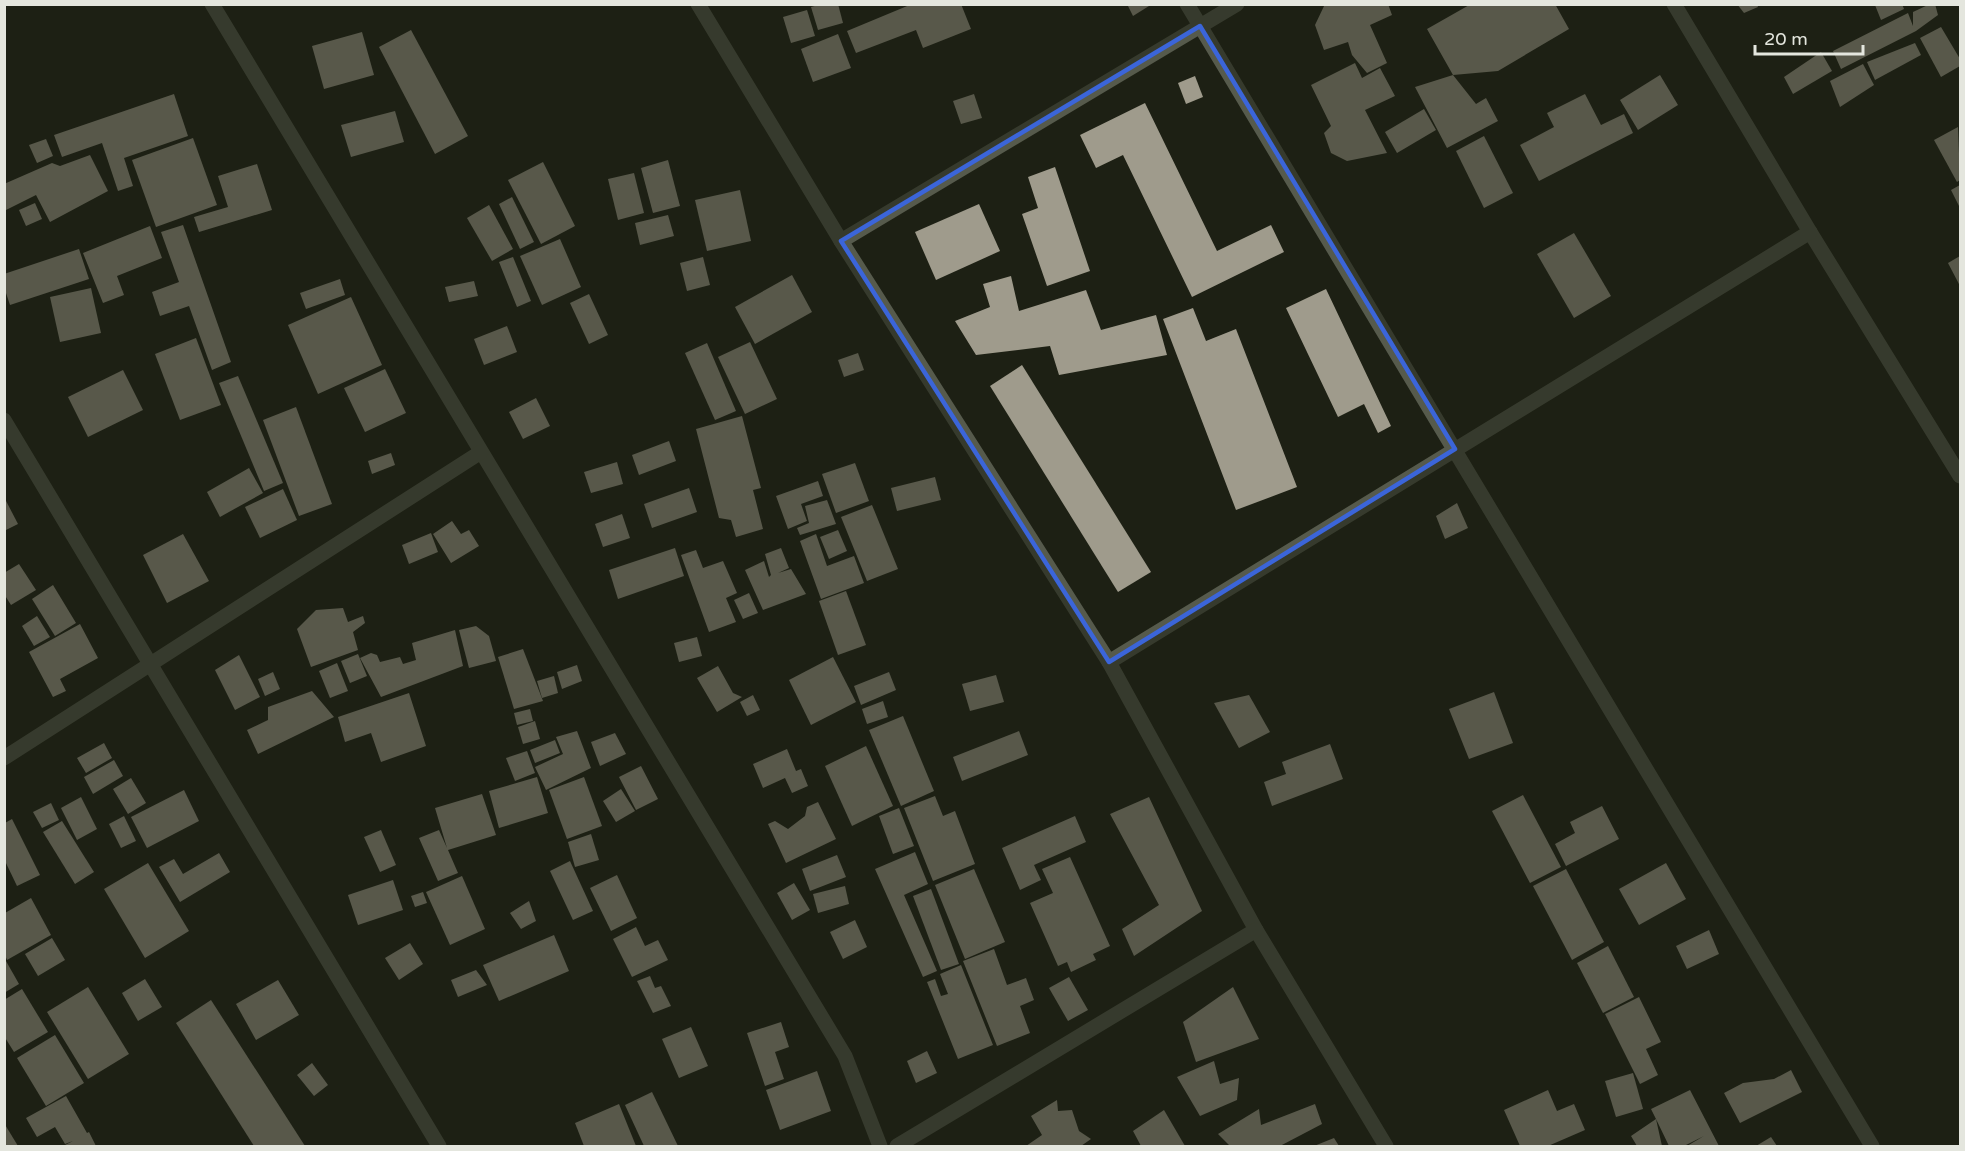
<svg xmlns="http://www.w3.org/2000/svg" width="1965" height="1151" viewBox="0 0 1965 1151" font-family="'Varela Round',sans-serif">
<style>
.building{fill:#9f9b8c}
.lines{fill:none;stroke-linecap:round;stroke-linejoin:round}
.minor{stroke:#565a4c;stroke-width:15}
.marked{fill:none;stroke:#3b65d9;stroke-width:4.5;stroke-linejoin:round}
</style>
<rect width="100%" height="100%" fill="#1d2014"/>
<!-- building -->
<g class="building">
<path d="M822,4H838L843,23L818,30L811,7Z"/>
<path d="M912,4H961L971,29L923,48L916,30L856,53L847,31Z"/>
<path d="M1127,4H1148L1149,6L1133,16Z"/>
<path d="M1325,4H1388L1392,15L1370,25L1387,63L1367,73L1352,55L1348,42L1324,50L1315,25Z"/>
<path d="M1471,4H1555L1569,29L1498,71L1453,75L1476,104L1486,98L1498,121L1447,148L1415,87L1453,75L1427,29Z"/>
<path d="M1737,4H1757L1758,7L1744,13Z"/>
<path d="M1902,4L1904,9L1881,20L1875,5Z"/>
<path d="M1930,4H1935L1938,15L1916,31L1841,69L1833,51L1908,13L1913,26V12Z"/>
<path d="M807,10L815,36L791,43L783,17Z"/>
<path d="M1941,27L1960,59V66L1941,77L1920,38Z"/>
<path d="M411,30L468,136L435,154L379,47Z"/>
<path d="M362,32L374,75L324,89L312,46Z"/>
<path d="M838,34L851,68L813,82L801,49Z"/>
<path d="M1915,43L1921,55L1875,80L1867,62Z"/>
<path d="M1821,52L1832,71L1793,94L1784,77Z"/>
<path d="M1355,63L1362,78L1380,68L1395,96L1365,110L1387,153L1347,161L1331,153L1324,133L1331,126L1311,85Z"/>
<path d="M1863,64L1874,85L1840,107L1830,81Z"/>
<path d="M1660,75L1678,105L1638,130L1620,100Z"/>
<path d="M1195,76L1203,97L1186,104L1178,83Z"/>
<path d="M174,94L188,136L124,158L133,186L118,191L102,143L62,157L54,135Z"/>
<path d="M974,94L982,118L961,124L953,101Z"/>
<path d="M1585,94L1601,125L1624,114L1633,133L1539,181L1520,145L1554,127L1547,113Z"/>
<path d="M1145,103L1217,251L1271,225L1284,252L1192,297L1123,155L1096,168L1080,135Z"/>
<path d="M1424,109L1436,130L1397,153L1385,132Z"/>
<path d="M395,111L404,142L351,157L341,125Z"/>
<path d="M1958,127L1960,180L1957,182L1934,140Z"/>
<path d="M1484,136L1513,193L1484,208L1456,151Z"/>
<path d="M193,138L217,205L156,227L132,160Z"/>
<path d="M46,139L53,156L37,163L29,145Z"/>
<path d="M90,155L108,191L50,222L36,195L4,211V184L52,163L60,166Z"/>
<path d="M668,160L680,206L653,213L641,168Z"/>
<path d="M543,162L575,226L541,244L508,180Z"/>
<path d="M257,164L272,210L199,232L194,217L228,207L218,176Z"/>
<path d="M1055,167L1090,271L1047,286L1022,214L1038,208L1028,177Z"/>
<path d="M634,173L644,213L618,220L608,179Z"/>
<path d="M1960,185V208L1951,190Z"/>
<path d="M740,190L751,241L707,251L695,200Z"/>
<path d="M512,197L534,242L520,249L499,204Z"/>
<path d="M35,203L42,219L26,226L19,210Z"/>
<path d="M979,204L1000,251L936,280L915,232Z"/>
<path d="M489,205L513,249L492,261L467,218Z"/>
<path d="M668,215L674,236L640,245L635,223Z"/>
<path d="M183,225L231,362L212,370L189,306L160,316L152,292L179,282L161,232Z"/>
<path d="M150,226L162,258L117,276L124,295L103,303L83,253Z"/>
<path d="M1574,233L1611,296L1574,318L1537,254Z"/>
<path d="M560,239L581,287L542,305L520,256Z"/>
<path d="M79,249L89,279L10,305L4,287V274Z"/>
<path d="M1960,256V286L1948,263Z"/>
<path d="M513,257L531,301L517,307L499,262Z"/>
<path d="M703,257L710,285L687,291L680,263Z"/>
<path d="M792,275L812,312L755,344L735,307Z"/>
<path d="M1011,276L1019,311L1086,290L1101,330L1156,315L1167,355L1059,375L1050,346L976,355L955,321L990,307L983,284Z"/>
<path d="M340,279L345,295L306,309L300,293Z"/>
<path d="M474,281L478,296L449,302L445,287Z"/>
<path d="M91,288L101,333L60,342L50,297Z"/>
<path d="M1326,289L1391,426L1378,433L1364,404L1338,417L1286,308Z"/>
<path d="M589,294L608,335L589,344L570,303Z"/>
<path d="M351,297L382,365L318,394L288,325Z"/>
<path d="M1193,308L1206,341L1236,329L1297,487L1236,510L1163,319Z"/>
<path d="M507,326L517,352L484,365L474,339Z"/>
<path d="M196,338L221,405L180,420L155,354Z"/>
<path d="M750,342L777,399L745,414L718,357Z"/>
<path d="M707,343L736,411L715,420L685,353Z"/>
<path d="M858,353L864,370L844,377L838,360Z"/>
<path d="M1022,365L1151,572L1118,592L990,386Z"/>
<path d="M385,369L406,413L365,432L344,388Z"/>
<path d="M123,370L143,410L88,437L68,397Z"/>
<path d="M238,376L283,483L264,491L219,383Z"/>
<path d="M536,398L550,426L523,439L509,412Z"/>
<path d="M296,407L332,504L299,516L263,420Z"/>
<path d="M742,416L761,488L753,490L763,529L736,537L731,520L719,518L696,429Z"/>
<path d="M669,441L676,461L639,475L632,455Z"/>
<path d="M391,453L395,465L372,474L368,461Z"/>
<path d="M617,462L623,484L591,493L584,472Z"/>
<path d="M855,463L869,501L836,513L822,474Z"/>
<path d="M249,468L263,493L220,517L207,492Z"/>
<path d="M935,477L941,500L897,511L891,488Z"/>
<path d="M818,481L823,496L801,504L807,521L788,529L776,496Z"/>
<path d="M689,488L697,512L652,528L644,504Z"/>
<path d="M283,489L297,520L260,538L245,507Z"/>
<path d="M4,497L18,524L4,531Z"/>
<path d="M827,500L836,524L800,535L797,528L809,523L805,506Z"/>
<path d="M1457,503L1468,528L1445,539L1436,516Z"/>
<path d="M872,505L898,569L867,581L841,517Z"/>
<path d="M622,514L630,538L603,547L595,524Z"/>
<path d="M452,521L461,534L469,530L479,546L451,563L433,534Z"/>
<path d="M838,530L847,551L829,559L820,537Z"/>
<path d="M431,533L438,552L409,564L402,545Z"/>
<path d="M183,534L209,581L167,603L143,555Z"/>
<path d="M816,534L827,566L854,556L864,583L821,599L800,541Z"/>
<path d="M675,548L684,576L618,599L609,570Z"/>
<path d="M781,548L789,568L778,573L791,569L806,594L763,610L745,570L764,561L769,577L771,575L765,554Z"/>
<path d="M696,550L703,568L723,561L737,593L726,598L736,622L709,632L681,555Z"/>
<path d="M19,564L36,590L11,605L4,594V573Z"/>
<path d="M53,585L76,623L55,636L32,599Z"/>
<path d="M846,591L866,645L838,655L819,601Z"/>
<path d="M749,593L758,613L743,619L734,600Z"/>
<path d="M343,608L348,622L363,616L365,623L353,632L358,650L311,667L297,629L316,610Z"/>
<path d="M37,616L50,637L34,646L22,626Z"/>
<path d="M80,624L98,658L60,679L66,691L53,697L29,652Z"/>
<path d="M476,626L489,636L496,661L469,668L459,630Z"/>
<path d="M455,630L463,666L381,697L360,658L371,653L377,655L380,662L400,657L403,664L416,660L412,643Z"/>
<path d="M697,637L702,656L679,662L674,643Z"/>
<path d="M523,649L543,701L514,709L498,657Z"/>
<path d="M358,654L367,676L350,683L341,661Z"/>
<path d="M239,655L260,697L235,710L215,670Z"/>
<path d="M833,657L856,702L811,725L789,680Z"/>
<path d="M337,663L348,691L330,698L319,671Z"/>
<path d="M577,665L582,681L562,689L557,672Z"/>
<path d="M718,666L733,693L742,697L717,712L697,678Z"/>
<path d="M273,672L280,689L265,696L258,679Z"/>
<path d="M889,672L896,690L861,705L854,686Z"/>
<path d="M996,675L1004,702L970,711L962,684Z"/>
<path d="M554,676L558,693L542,698L537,681Z"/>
<path d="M312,691L334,717L258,754L247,730L268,720V707Z"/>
<path d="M1494,692L1513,743L1469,759L1449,709Z"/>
<path d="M409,693L426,746L381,762L371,733L345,742L338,717Z"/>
<path d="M753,695L760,710L747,716L740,702Z"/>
<path d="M1249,695L1270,732L1239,748L1214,703Z"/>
<path d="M883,701L888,717L867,724L862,709Z"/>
<path d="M530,709L533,721L517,725L514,713Z"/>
<path d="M903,716L934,791L901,806L869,730Z"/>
<path d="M535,721L540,739L523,744L518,727Z"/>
<path d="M577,731L591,768L546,790L535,767L563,754L556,737Z"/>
<path d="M1019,731L1028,755L962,781L953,757Z"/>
<path d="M615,733L626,754L600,766L591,742Z"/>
<path d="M555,740L560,753L535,763L530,750Z"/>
<path d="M104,743L112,758L86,773L77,758Z"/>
<path d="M1330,744L1343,779L1272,806L1264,782L1286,774L1282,762Z"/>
<path d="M866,746L893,806L852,826L825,766Z"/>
<path d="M787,749L796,771L801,769L808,786L792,793L785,778L763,788L753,764Z"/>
<path d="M527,751L535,773L515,781L506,758Z"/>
<path d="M114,760L123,776L93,794L84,777Z"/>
<path d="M641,766L658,799L636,810L619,777Z"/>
<path d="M537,777L548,813L499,828L489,791Z"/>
<path d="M584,777L602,826L567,839L549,790Z"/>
<path d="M131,778L146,803L128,814L113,789Z"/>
<path d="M621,789L635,811L616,822L603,801Z"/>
<path d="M184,790L199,821L147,848L131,817Z"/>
<path d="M482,794L496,835L448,850L458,873L438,881L419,838L439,830L447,848L435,808Z"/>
<path d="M1523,795L1561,867L1530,883L1492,811Z"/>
<path d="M935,796L943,816L955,811L975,864L933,881L904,808Z"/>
<path d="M81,797L97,829L77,840L61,808Z"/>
<path d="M1149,797L1202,911L1134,956L1122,929L1159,905L1110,814Z"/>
<path d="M818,802L836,839L786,863L768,824L775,821L788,829L805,816L807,807Z"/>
<path d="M51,803L59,820L42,828L33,812Z"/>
<path d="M1602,806L1619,839L1566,866L1555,844L1575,833L1570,822Z"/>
<path d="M899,808L914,846L893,854L879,816Z"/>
<path d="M124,816L136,841L121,848L109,824Z"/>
<path d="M1075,816L1086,842L1034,865L1041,880L1020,890L1002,848Z"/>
<path d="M12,819L40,875L17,886L5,861V823Z"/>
<path d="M62,821L94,872L75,884L43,832Z"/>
<path d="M381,830L396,865L380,872L364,837Z"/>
<path d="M591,834L599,860L575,867L568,842Z"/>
<path d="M915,852L928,884L904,895L937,971L923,977L875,869Z"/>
<path d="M219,853L230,872L180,902L159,867L174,859L183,874Z"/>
<path d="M837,855L846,877L810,891L802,869Z"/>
<path d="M1070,857L1110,946L1093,954L1096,960L1071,972L1067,962L1058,966L1030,903L1053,893L1042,869Z"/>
<path d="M570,861L593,911L573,920L550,871Z"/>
<path d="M148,863L189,931L145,958L104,889Z"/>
<path d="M1666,863L1686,899L1639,925L1619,889Z"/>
<path d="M974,869L1005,942L965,959L935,885Z"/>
<path d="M1566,869L1604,942L1572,960L1533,886Z"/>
<path d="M617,875L637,918L611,931L590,888Z"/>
<path d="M462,876L485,929L450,945L426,892Z"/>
<path d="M393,880L403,910L358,925L348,895Z"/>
<path d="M794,883L810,910L792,920L777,893Z"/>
<path d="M845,886L849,904L818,913L813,894Z"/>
<path d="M931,889L959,964L941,970L913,896Z"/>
<path d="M423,892L427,903L415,907L411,896Z"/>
<path d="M31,898L51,935L7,960L5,955V913Z"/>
<path d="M529,901L536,921L521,929L510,913Z"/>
<path d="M855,920L867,947L843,959L830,932Z"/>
<path d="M636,927L645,946L658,940L668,960L632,977L613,939Z"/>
<path d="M1709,930L1719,954L1687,969L1676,946Z"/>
<path d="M554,935L569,971L499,1001L483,965Z"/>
<path d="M52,938L65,960L38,976L25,954Z"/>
<path d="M410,943L423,964L399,980L385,958Z"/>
<path d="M1608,946L1634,997L1603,1013L1577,963Z"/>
<path d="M994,949L1007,985L1026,978L1034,1000L1020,1006L1030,1033L997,1046L963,961Z"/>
<path d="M6,961L19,984L4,993V962Z"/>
<path d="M961,965L993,1045L958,1059L927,982L935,979L941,996L948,994L940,974Z"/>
<path d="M476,970L487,985L458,997L451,980Z"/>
<path d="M650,976L655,988L661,986L671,1006L653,1013L637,981Z"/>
<path d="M1069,977L1088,1010L1068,1021L1049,988Z"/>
<path d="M145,979L162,1007L138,1021L122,993Z"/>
<path d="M278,980L299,1015L256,1040L236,1004Z"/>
<path d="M88,987L129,1054L88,1079L47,1012Z"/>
<path d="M1233,987L1259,1039L1196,1062L1183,1022Z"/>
<path d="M22,989L48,1032L14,1052L4,1036V1000Z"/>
<path d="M1639,997L1661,1042L1646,1049L1658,1075L1640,1084L1605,1014Z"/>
<path d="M211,1000L305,1146H254L176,1023Z"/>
<path d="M781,1022L789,1047L775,1052L784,1079L765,1086L747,1033Z"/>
<path d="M691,1027L708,1066L679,1078L662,1039Z"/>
<path d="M55,1035L84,1083L46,1106L17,1058Z"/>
<path d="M927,1051L937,1073L916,1083L907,1061Z"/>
<path d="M1214,1061L1220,1084L1239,1078L1237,1100L1200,1116L1177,1077Z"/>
<path d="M312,1063L328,1085L314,1096L297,1075Z"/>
<path d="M1791,1070L1802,1092L1740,1123L1724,1093L1743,1083L1774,1079Z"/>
<path d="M817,1071L831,1111L780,1130L766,1090Z"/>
<path d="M1633,1073L1643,1109L1616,1117L1605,1081Z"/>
<path d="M1548,1090L1557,1111L1574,1104L1585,1130L1548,1146H1520L1504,1110Z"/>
<path d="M1690,1090L1719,1146H1687L1704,1136L1684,1146H1669L1656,1119L1662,1146H1637L1631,1136L1656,1119L1651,1109Z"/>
<path d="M652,1092L678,1146H644L625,1105Z"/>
<path d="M66,1096L87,1133L89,1132L96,1146H63L73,1141L65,1144L55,1127L37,1137L26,1118Z"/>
<path d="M1057,1100L1058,1111L1072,1110L1079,1131L1091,1139L1081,1146H1026L1042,1135L1031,1116Z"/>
<path d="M619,1104L636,1146H584L575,1123Z"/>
<path d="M1315,1104L1322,1124L1280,1146H1230L1218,1134L1259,1109L1261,1125Z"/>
<path d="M1164,1110L1185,1146H1141L1133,1131Z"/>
<path d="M4,1123L18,1146H4Z"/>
<path d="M1771,1137L1777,1146H1756Z"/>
<path d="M1334,1138L1339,1146H1314Z"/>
</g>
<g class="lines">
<!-- minor -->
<g class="minor">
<path d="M212,4L845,1056L880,1146"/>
<path d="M698,4L841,241L1109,662L1256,930L1386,1146"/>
<path d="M1187,4L1872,1146"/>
<path d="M1674,4L1810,232L1960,476"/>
<path d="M841,241L1237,4"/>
<path d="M4,420L439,1146"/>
<path d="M1109,662L1810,232"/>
<path d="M4,758L481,452"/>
<path d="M897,1146L1256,930"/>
</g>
</g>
<!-- marked area -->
<path d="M0 0H1965V1151H0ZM1200,26L1455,449L1109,662L841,241Z" fill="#1d2014" fill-opacity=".55" fill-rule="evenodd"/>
<path class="marked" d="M1200,26L1455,449L1109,662L841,241Z"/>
<!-- border -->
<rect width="1965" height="1151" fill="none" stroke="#e4e6de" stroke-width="12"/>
<!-- scale -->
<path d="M1755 45v9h108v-9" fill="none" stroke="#e4e6de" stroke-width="3"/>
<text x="1764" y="45" font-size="18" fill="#e4e6de" stroke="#1d2014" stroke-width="4.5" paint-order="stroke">20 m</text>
</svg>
